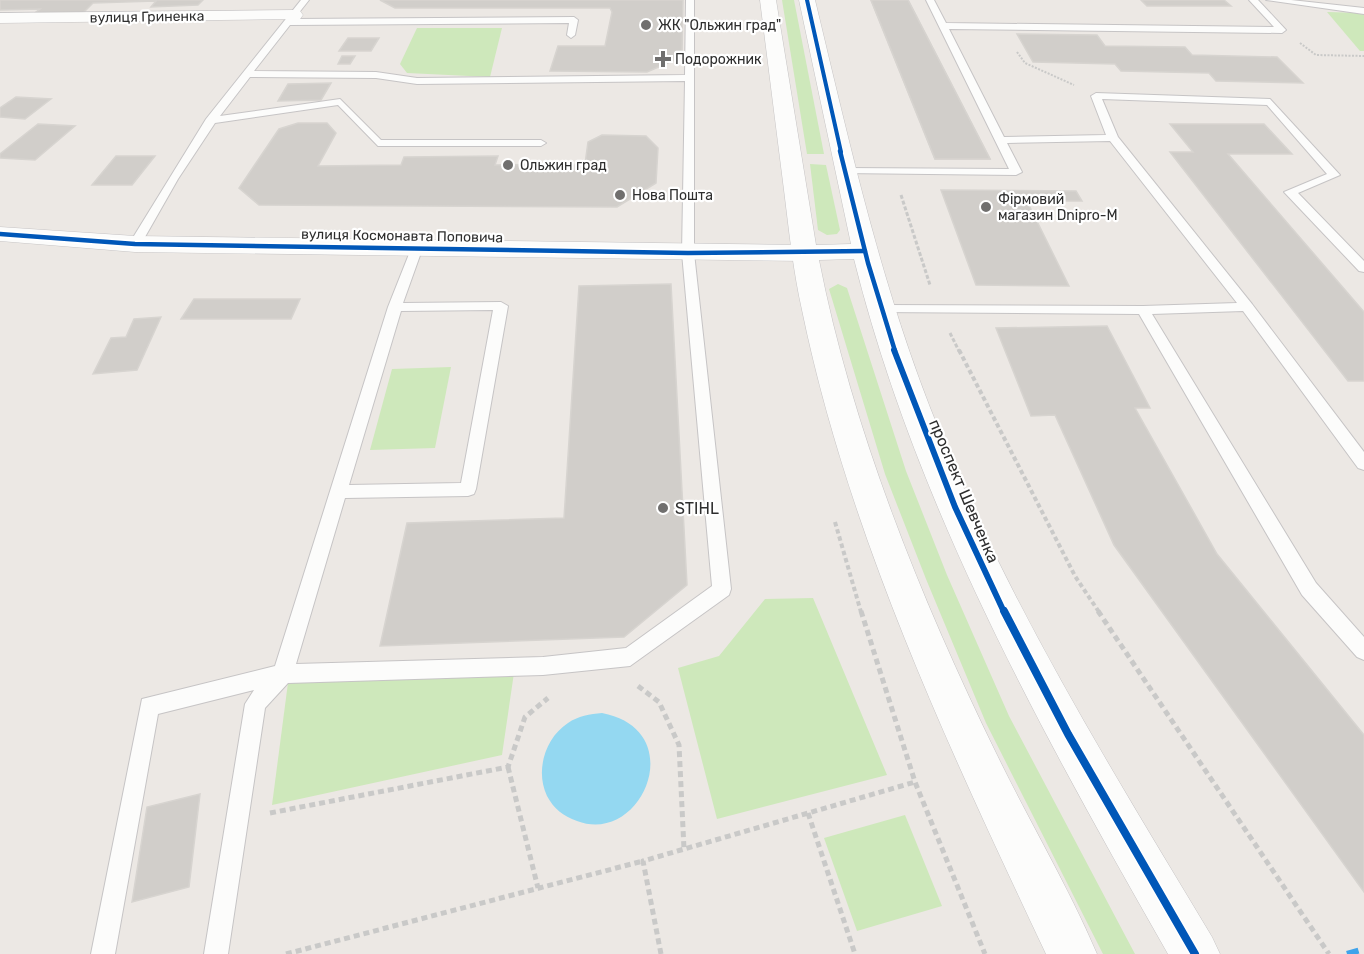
<svg xmlns="http://www.w3.org/2000/svg" width="1364" height="954" viewBox="0 0 1364 954" font-family="Rubik,sans-serif">
<style>
.green{fill:#cee8bb}
.water{fill:#94d8f1}
.building{fill:#d1ceca;stroke:#d7d4d0;stroke-width:1.5}
.lines{fill:none;stroke-linecap:round;stroke-linejoin:round}
.service-casing{stroke:#c6c4c5;stroke-width:2}
.minor-casing{stroke:#c6c4c5;stroke-width:1}
.tertiary-casing{stroke:#c6c4c5;stroke-width:1}
.path-far3{stroke:#c9c9c8;stroke-width:2;stroke-dasharray:2 1.5;stroke-linecap:butt}
.path-far2{stroke:#c9c9c8;stroke-width:3;stroke-dasharray:4 2;stroke-linecap:butt}
.path-far1{stroke:#c9c9c8;stroke-width:4;stroke-dasharray:4.5 3;stroke-linecap:butt}
.path{stroke:#c9c9c8;stroke-width:5;stroke-dasharray:6 4;stroke-linecap:butt}
.service{fill:#fcfcfb;fill-rule:evenodd}
.minor{fill:#fcfcfb;fill-rule:evenodd}
.tertiary{fill:#fcfcfb;fill-rule:evenodd}
.quiet{stroke:#3ea3eb;stroke-width:6;stroke-dasharray:12 6;stroke-linecap:butt}
.cycleway-far3-casing{stroke:#fff;stroke-width:6}
.cycleway-far2-casing{stroke:#fff;stroke-width:8}
.cycleway-far1-casing{stroke:#fff;stroke-width:10}
.cycleway-casing{stroke:#fff;stroke-width:11}
.cycleway-far3{stroke:#0057b8;stroke-width:4}
.cycleway-far2{stroke:#0057b8;stroke-width:4.5}
.cycleway-far1{stroke:#0057b8;stroke-width:6}
.cycleway{stroke:#0057b8;stroke-width:8}
.poi-dot{fill:#706f6e;stroke:#fff;stroke-width:2}
.labels{text-anchor:middle;dominant-baseline:central;stroke-width:4.5;stroke-linejoin:round;paint-order:stroke}
.far-street-label{font-size:14px;fill:#2e2e2e;stroke:#fff}
.far-poi-label{font-size:14px;fill:#2e2e2e;stroke:#fff;text-anchor:start}
.street-label{font-size:16px;fill:#2e2e2e;stroke:#fff}
.poi-label{font-size:16px;fill:#2e2e2e;stroke:#fff;text-anchor:start}
</style>
<rect width="100%" height="100%" fill="#ece8e4"/>
<!-- green -->
<g class="green">
<path d="M782,0H794L824,154H807Z"/>
<path d="M1327,12L1364,13V51H1360Z"/>
<path d="M417,28H502L490,77L407,73L400,64Z"/>
<path d="M810,164L826,165L840,230L837,234L827,235L818,230Z"/>
<path d="M838,284L847,288L906,471L947,575L1009,716L1135,954H1103L986,723L926,579L885,474L829,289Z"/>
<path d="M451,367L435,448L370,450L392,369Z"/>
<path d="M813,598L887,775L717,819L678,668L719,656L765,599Z"/>
<path d="M516,659L502,755L272,805L289,675Z"/>
<path d="M905,815L942,906L857,931L824,838Z"/>
</g>
<!-- water -->
<path class="water" d="M602,713C691,730 642,846 577,821C563,816 554,809 547,796C535,771 545,738 568,723C578,716 590,714 602,713Z"/>
<!-- building -->
<g class="building">
<path d="M0,0H203L198,5L151,7L156,1L93,3L82,14L32,15L40,9L0,10Z"/>
<path d="M380,0H683L682,57L647,72L550,71L558,46H605L612,12L610,8H395Z"/>
<path d="M871,0H908L990,159H935Z"/>
<path d="M871,0H908L990,159H935Z"/>
<path d="M1141,0H1224L1231,6H1147Z"/>
<path d="M1017,34L1097,35L1105,46L1185,47L1192,55L1277,57L1303,83L1216,81L1209,73L1121,71L1115,64L1033,62Z"/>
<path d="M348,38H379L371,51H339Z"/>
<path d="M342,56H355L350,64H338Z"/>
<path d="M331,83L321,100L278,101L288,84Z"/>
<path d="M16,97L51,99L25,119L0,117V108Z"/>
<path d="M298,123H327L336,133L318,166L401,165L404,157L498,156L495,165L585,164L588,142L602,135L646,136L658,148L656,183L617,207L259,205L239,188L279,129Z"/>
<path d="M38,124L75,126L35,160L0,158V154Z"/>
<path d="M1170,124H1264L1292,154H1228L1364,312V381H1348L1170,152H1193Z"/>
<path d="M116,156H155L132,185H92Z"/>
<path d="M941,190L1076,191L1082,201H1027L1069,286L976,285Z"/>
<path d="M671,284L687,585L624,637L380,646L407,523L564,518L579,286Z"/>
<path d="M194,299H300L291,319H181Z"/>
<path d="M161,317L137,370L93,374L111,338L126,337L134,319Z"/>
<path d="M1107,326L1150,408H1135L1217,554L1364,735V892L1114,545L1055,415L1031,416L996,328Z"/>
<path d="M200,794L189,887L132,902L147,807Z"/>
</g>
<g class="lines">
<defs>
<g id="service">
<path d="M301,0H309L294,19L574,17L578,20L575,35L571,38L567,35L569,23L290,25L254,71L376,72L417,78L685,75L686,0H694V253L731,589L729,595L630,666L543,675L288,683L265,708L228,954H204L245,704L254,690L158,714L115,954H91L142,699L275,666L388,307L413,244H421L423,247L403,303L501,302L508,306L476,489L474,494L468,496L345,498L296,664L543,657L626,648L712,586L682,253L685,81L417,84L376,78L250,77L220,116L340,99L381,140H541L546,143L541,146H378L338,105L215,123L178,179L141,244L139,247H131L129,244L206,119ZM493,310L461,483L349,485L401,311Z"/>
<path d="M926,0H934L946,23L1274,27L1249,0H1258L1286,30L1282,33L949,29L1004,137L1106,135L1091,96L1096,93L1270,99L1340,175L1298,193L1364,261V272L1359,271L1284,192L1327,174L1267,105L1102,99L1118,137L1252,304L1364,452V470L1358,468L1243,311L1152,314L1316,583L1364,637V660L1357,657L1302,595L1139,314L877,312L875,309L882,305L1143,306L1237,303L1110,141L1007,143L1022,172L1016,175L841,173V169L845,168L1009,169Z"/>
<path d="M1266,0H1291L1364,8V14Z"/>
</g>
<g id="minor">
<path d="M294,10L300,11L303,15L300,19L0,23V13Z"/>
<path d="M0,227L135,236L805,245L814,248L818,253L814,258L805,261L135,252L0,241Z"/>
</g>
<path id="tertiary" d="M760,0H776L816,245L851,244L799,0H815C850,145 882,291 939,430C1011,608 1113,772 1212,937L1220,954H1168C1042,733 916,507 854,259L819,260C852,429 921,600 997,755C1029,821 1068,886 1097,954H1046C948,746 849,536 802,310C793,270 789,230 784,190C776,127 768,63 760,0Z"/>
</defs>
<!-- service casing -->
<use href="#service" class="service-casing"/>
<!-- minor casing -->
<use href="#minor" class="minor-casing"/>
<!-- tertiary casing -->
<use href="#tertiary" class="tertiary-casing"/>
<!-- path-far3 -->
<g class="path-far3">
<path d="M1300,43L1316,55L1364,56"/>
<path d="M1017,52L1025,63L1074,85"/>
</g>
<!-- path-far2 -->
<g class="path-far2">
<path d="M901,195L930,285"/>
<path d="M950,333L959,351"/>
</g>
<!-- path-far1 -->
<g class="path-far1">
<path d="M959,350L1075,576L1099,612"/>
<path d="M835,522L861,612"/>
</g>
<!-- path -->
<g class="path">
<path d="M861,611L915,782L985,954"/>
<path d="M1098,611L1329,954"/>
<path d="M638,686L659,702L679,745L684,849"/>
<path d="M508,767L538,888"/>
<path d="M270,813L508,767L525,717L548,698"/>
<path d="M808,813L855,954"/>
<path d="M286,954L643,861"/>
<path d="M661,954L643,861L915,782"/>
</g>
<!-- service -->
<use href="#service" class="service"/>
<!-- minor -->
<use href="#minor" class="minor"/>
<!-- tertiary -->
<use href="#tertiary" class="tertiary"/>
<!-- quiet -->
<path class="quiet" d="M1347,954L1364,949"/>
<defs>
<path id="cycleway-far3" d="M807,0L841,152"/>
<g id="cycleway-far2">
<path d="M840,151L868,263L895,351"/>
<path d="M0,234L135,244L688,253L865,251"/>
</g>
<path id="cycleway-far1" d="M894,350L955,507L1004,612"/>
<path id="cycleway" d="M1004,611L1068,734L1195,954"/>
</defs>
<!-- cycleway-far3 casing -->
<use href="#cycleway-far3" class="cycleway-far3-casing"/>
<!-- cycleway-far2 casing -->
<use href="#cycleway-far2" class="cycleway-far2-casing"/>
<!-- cycleway-far1 casing -->
<use href="#cycleway-far1" class="cycleway-far1-casing"/>
<!-- cycleway casing -->
<use href="#cycleway" class="cycleway-casing"/>
<!-- cycleway-far3 -->
<use href="#cycleway-far3" class="cycleway-far3"/>
<!-- cycleway-far2 -->
<use href="#cycleway-far2" class="cycleway-far2"/>
<!-- cycleway-far1 -->
<use href="#cycleway-far1" class="cycleway-far1"/>
<!-- cycleway -->
<use href="#cycleway" class="cycleway"/>
</g>
<!-- markers -->
<g class="poi-dot">
<circle cx="646" cy="25" r="6"/>
<path d="M660 50h6v6h6v6h-6v6h-6v-6h-6v-6h6z"/>
<circle cx="508" cy="165" r="6"/>
<circle cx="620" cy="195" r="6"/>
<circle cx="986" cy="207" r="6"/>
<circle cx="663" cy="508" r="6"/>
</g>
<g class="labels">
<!-- far-street labels -->
<g class="far-street-label">
<text transform="translate(147 17) rotate(-1)">вулиця Гриненка</text>
<text transform="translate(402 236) rotate(1)">вулиця Космонавта Поповича</text>
</g>
<!-- far-poi labels -->
<g class="far-poi-label">
<text x="658" y="25">ЖК "Ольжин град"</text>
<text x="675" y="59">Подорожник</text>
<text x="520" y="165">Ольжин град</text>
<text x="632" y="195">Нова Пошта</text>
<text x="998" y="199">Фірмовий<tspan x="998" dy="16">магазин Dnipro-M</tspan></text>
</g>
<!-- street labels -->
<g class="street-label">
<text transform="translate(964 491) rotate(67)">проспект Шевченка</text>
</g>
<!-- poi labels -->
<g class="poi-label">
<text x="675" y="508">STIHL</text>
</g>
</g>
</svg>
